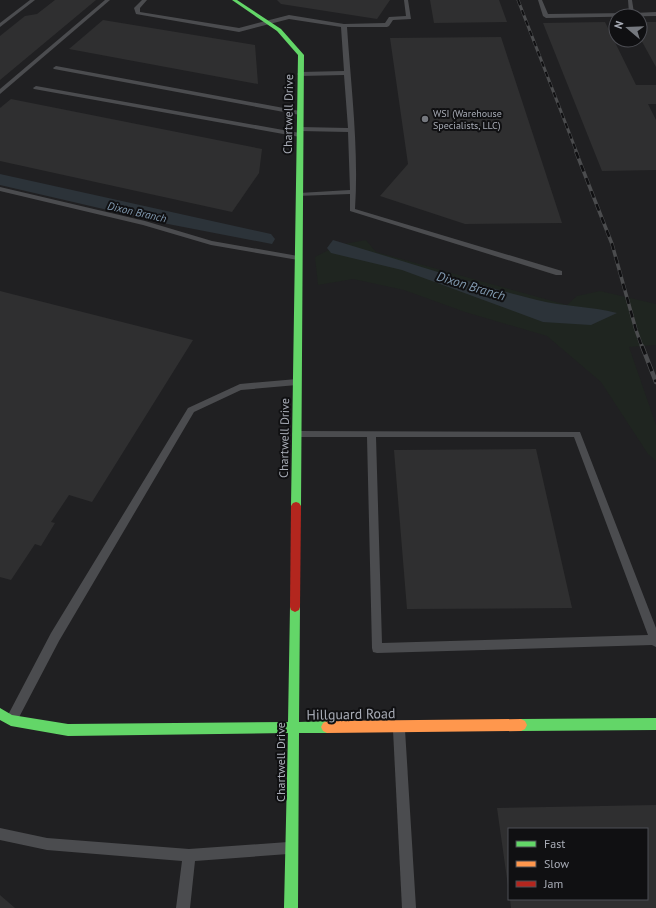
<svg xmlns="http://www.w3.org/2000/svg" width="656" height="908" viewBox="0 0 656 908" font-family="'PT Sans',sans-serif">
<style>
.built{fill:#202022;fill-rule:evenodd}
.green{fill:#1f2520}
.water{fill:#2c3339}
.building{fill:#2f2f30}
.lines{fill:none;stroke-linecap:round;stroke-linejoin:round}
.lane{fill:#4b4c4f;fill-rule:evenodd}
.fast{fill:#63d668;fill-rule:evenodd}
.slow{fill:#ff974d;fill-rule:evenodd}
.jam{fill:#b3261e;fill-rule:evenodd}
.rail-far2-casing{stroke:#4b4c4e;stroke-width:3}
.rail-far1-casing{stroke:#4b4c4e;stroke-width:3.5}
.rail-casing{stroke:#4b4c4e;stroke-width:4.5}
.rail-far2{stroke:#101012;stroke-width:2;stroke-dasharray:5.5;stroke-linecap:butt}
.rail-far1{stroke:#101012;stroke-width:2.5;stroke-dasharray:7;stroke-linecap:butt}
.rail{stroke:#101012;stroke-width:3;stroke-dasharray:9;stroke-linecap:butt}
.poi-dot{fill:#75787e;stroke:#101012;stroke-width:1.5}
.labels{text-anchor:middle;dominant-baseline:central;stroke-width:4;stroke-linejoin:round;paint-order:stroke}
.far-poi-label{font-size:10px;fill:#a8acb6;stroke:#101012;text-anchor:start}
.far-water-label{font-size:11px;font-style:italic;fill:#8199af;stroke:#101012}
.street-label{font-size:12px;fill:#a8acb6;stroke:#101012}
.water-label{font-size:13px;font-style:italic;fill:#8199af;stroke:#101012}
.near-street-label{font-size:14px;fill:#a8acb6;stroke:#101012}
</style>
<rect width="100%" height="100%" fill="#161616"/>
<!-- built -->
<path class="built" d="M0,0H656V908H0ZM616,16H640V40H616ZM509,829H647V899H509Z"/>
<!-- green -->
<path class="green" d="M366,240L376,252L567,305L577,296L600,291L656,304V345L629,347L656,425V461L648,454L601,382L547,336L465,312L404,290L353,279L318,285L315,257L338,245Z"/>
<!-- water -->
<g class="water">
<path d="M0,174L271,234L275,239L272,244L168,224L0,185Z"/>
<path d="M333,240C401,260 468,283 537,300C564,307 591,306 617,313L591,325L543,322L402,270L331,253L327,248Z"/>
</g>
<!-- building -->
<g class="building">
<path d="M55,0H96L0,80V36L25,16L37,14Z"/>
<path d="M277,0H390L377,19L281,4Z"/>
<path d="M430,0H499L507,22L434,23Z"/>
<path d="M103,20L255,45L258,84L69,49Z"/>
<path d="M605,22L636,85H656V104H648L656,120V170L602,171L543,23Z"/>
<path d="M640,22H656V67L640,38Z"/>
<path d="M501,37L562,223L465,224L380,196L408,164L390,38Z"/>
<path d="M11,99L262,149L259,173L232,212L0,161V108Z"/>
<path d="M0,291L193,340L92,502L69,495L51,522L55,523L41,546L35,544L11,580L0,577Z"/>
<path d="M536,449L572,608L407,609L394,450Z"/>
<path d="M656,805V908H511L510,899H647V829H509L508,886L497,808Z"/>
<path d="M0,895L15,908H0Z"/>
</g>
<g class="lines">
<!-- lane -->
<g class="lane">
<path d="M30,0H35L0,27V23Z"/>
<path d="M105,0H110L0,94V89Z"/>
<path d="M142,0H147L140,8V12L239,28L289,15L344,24L385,23L389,17L406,16L404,0H408L411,19L393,20L389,26L387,27H347C351,87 359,149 355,209L562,271V275H556L350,211V194L297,196V194L299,193L350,190L348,132L300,131L297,129L300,127L348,128L344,75L300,76L297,74L300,72L344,71L341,27L289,19L239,32L136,14L134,8Z"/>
<path d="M538,0H542L548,14L629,13L628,0H632L634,13L656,12V16L546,18L543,16Z"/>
<path d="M56,66L300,111L303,113L300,115L54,69L53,68Z"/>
<path d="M36,86L300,133L303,135L300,137L34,89L33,88Z"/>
<path d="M0,187L145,221L212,241L298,256L302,258L298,260L211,245L143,225L0,191Z"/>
<path d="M297,379L301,382L297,385L241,390L194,412L59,641L16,723L12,725L8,723L6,719L8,715L51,633L188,408L240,384Z"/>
<path d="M296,431L580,432L656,628V647L652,645L377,653L373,652L372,648L367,437H296L293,436L292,434L293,432ZM376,437H574L648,635L382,643Z"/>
<path d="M399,724L403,726L405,730L416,908H402L393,730L395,726Z"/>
<path d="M0,828L47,838L189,849L288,842L292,844L294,848L292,852L288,854L195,861L190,908H176L182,861L47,850L0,840Z"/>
</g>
<!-- fast -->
<g class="fast">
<path d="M232,0H237L281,29L304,55L301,506L299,509L296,510L293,509L291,506L298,55L277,31Z"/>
<path d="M295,602L299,604L300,607L299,722L327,721L331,723L333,727L331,731L327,733H299L298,908H284L288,733L68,736L11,726L0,720V708L12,715L68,724L288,722L290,607L291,604Z"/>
<path d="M656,718V730L521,731L517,729L515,725L517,721L521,719Z"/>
</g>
<!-- slow -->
<path class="slow" d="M521,719L525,721L527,725L525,729L521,731L327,733L323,731L321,727L323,723L327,721Z"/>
<!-- jam -->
<path class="jam" d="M296,502L299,503L301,506L300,607L299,610L295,612L291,610L290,607L291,506L293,503Z"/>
<defs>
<path id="rail-far2" d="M518,0L577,153"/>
<path id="rail-far1" d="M576,152L612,244L636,330L642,347"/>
<path id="rail" d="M642,346L656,382"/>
</defs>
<!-- rail-far2 casing -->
<use href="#rail-far2" class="rail-far2-casing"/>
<!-- rail-far1 casing -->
<use href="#rail-far1" class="rail-far1-casing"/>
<!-- rail casing -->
<use href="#rail" class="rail-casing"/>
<!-- rail-far2 -->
<use href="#rail-far2" class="rail-far2"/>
<!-- rail-far1 -->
<use href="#rail-far1" class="rail-far1"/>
<!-- rail -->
<use href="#rail" class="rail"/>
</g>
<!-- markers -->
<circle class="poi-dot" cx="425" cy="119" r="4"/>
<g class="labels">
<!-- far-poi labels -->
<g class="far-poi-label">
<text x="433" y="113">WSI (Warehouse<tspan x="433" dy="12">Specialists, LLC)</tspan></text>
</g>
<!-- far-water labels -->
<g class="far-water-label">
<text transform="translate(137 212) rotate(13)">Dixon Branch</text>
</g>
<!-- street labels -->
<g class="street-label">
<text transform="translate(288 114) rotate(-89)">Chartwell Drive</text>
<text transform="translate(284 438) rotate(-89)">Chartwell Drive</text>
<text transform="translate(280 762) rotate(-90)">Chartwell Drive</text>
</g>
<!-- water labels -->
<g class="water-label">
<text transform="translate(471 286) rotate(17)">Dixon Branch</text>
</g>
<!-- near-street labels -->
<g class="near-street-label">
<text transform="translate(351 714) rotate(-1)">Hillguard Road</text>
</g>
</g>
<!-- legend -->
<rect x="508" y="828" width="140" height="72" fill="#101012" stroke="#4d4e54"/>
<rect x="516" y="841" width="20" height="6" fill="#63d668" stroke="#4d4e54"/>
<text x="544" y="848" font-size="12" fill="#a8acb6">Fast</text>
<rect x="516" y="861" width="20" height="6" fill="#ff974d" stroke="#4d4e54"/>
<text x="544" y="868" font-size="12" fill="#a8acb6">Slow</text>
<rect x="516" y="881" width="20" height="6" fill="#b3261e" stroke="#4d4e54"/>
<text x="544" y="888" font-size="12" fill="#a8acb6">Jam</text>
<!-- north arrow -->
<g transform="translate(628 28) rotate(289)"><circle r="19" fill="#101012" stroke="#4d4e54"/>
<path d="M0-3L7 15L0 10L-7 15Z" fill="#75787e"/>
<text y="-6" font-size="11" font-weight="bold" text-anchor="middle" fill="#a8acb6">N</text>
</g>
</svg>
